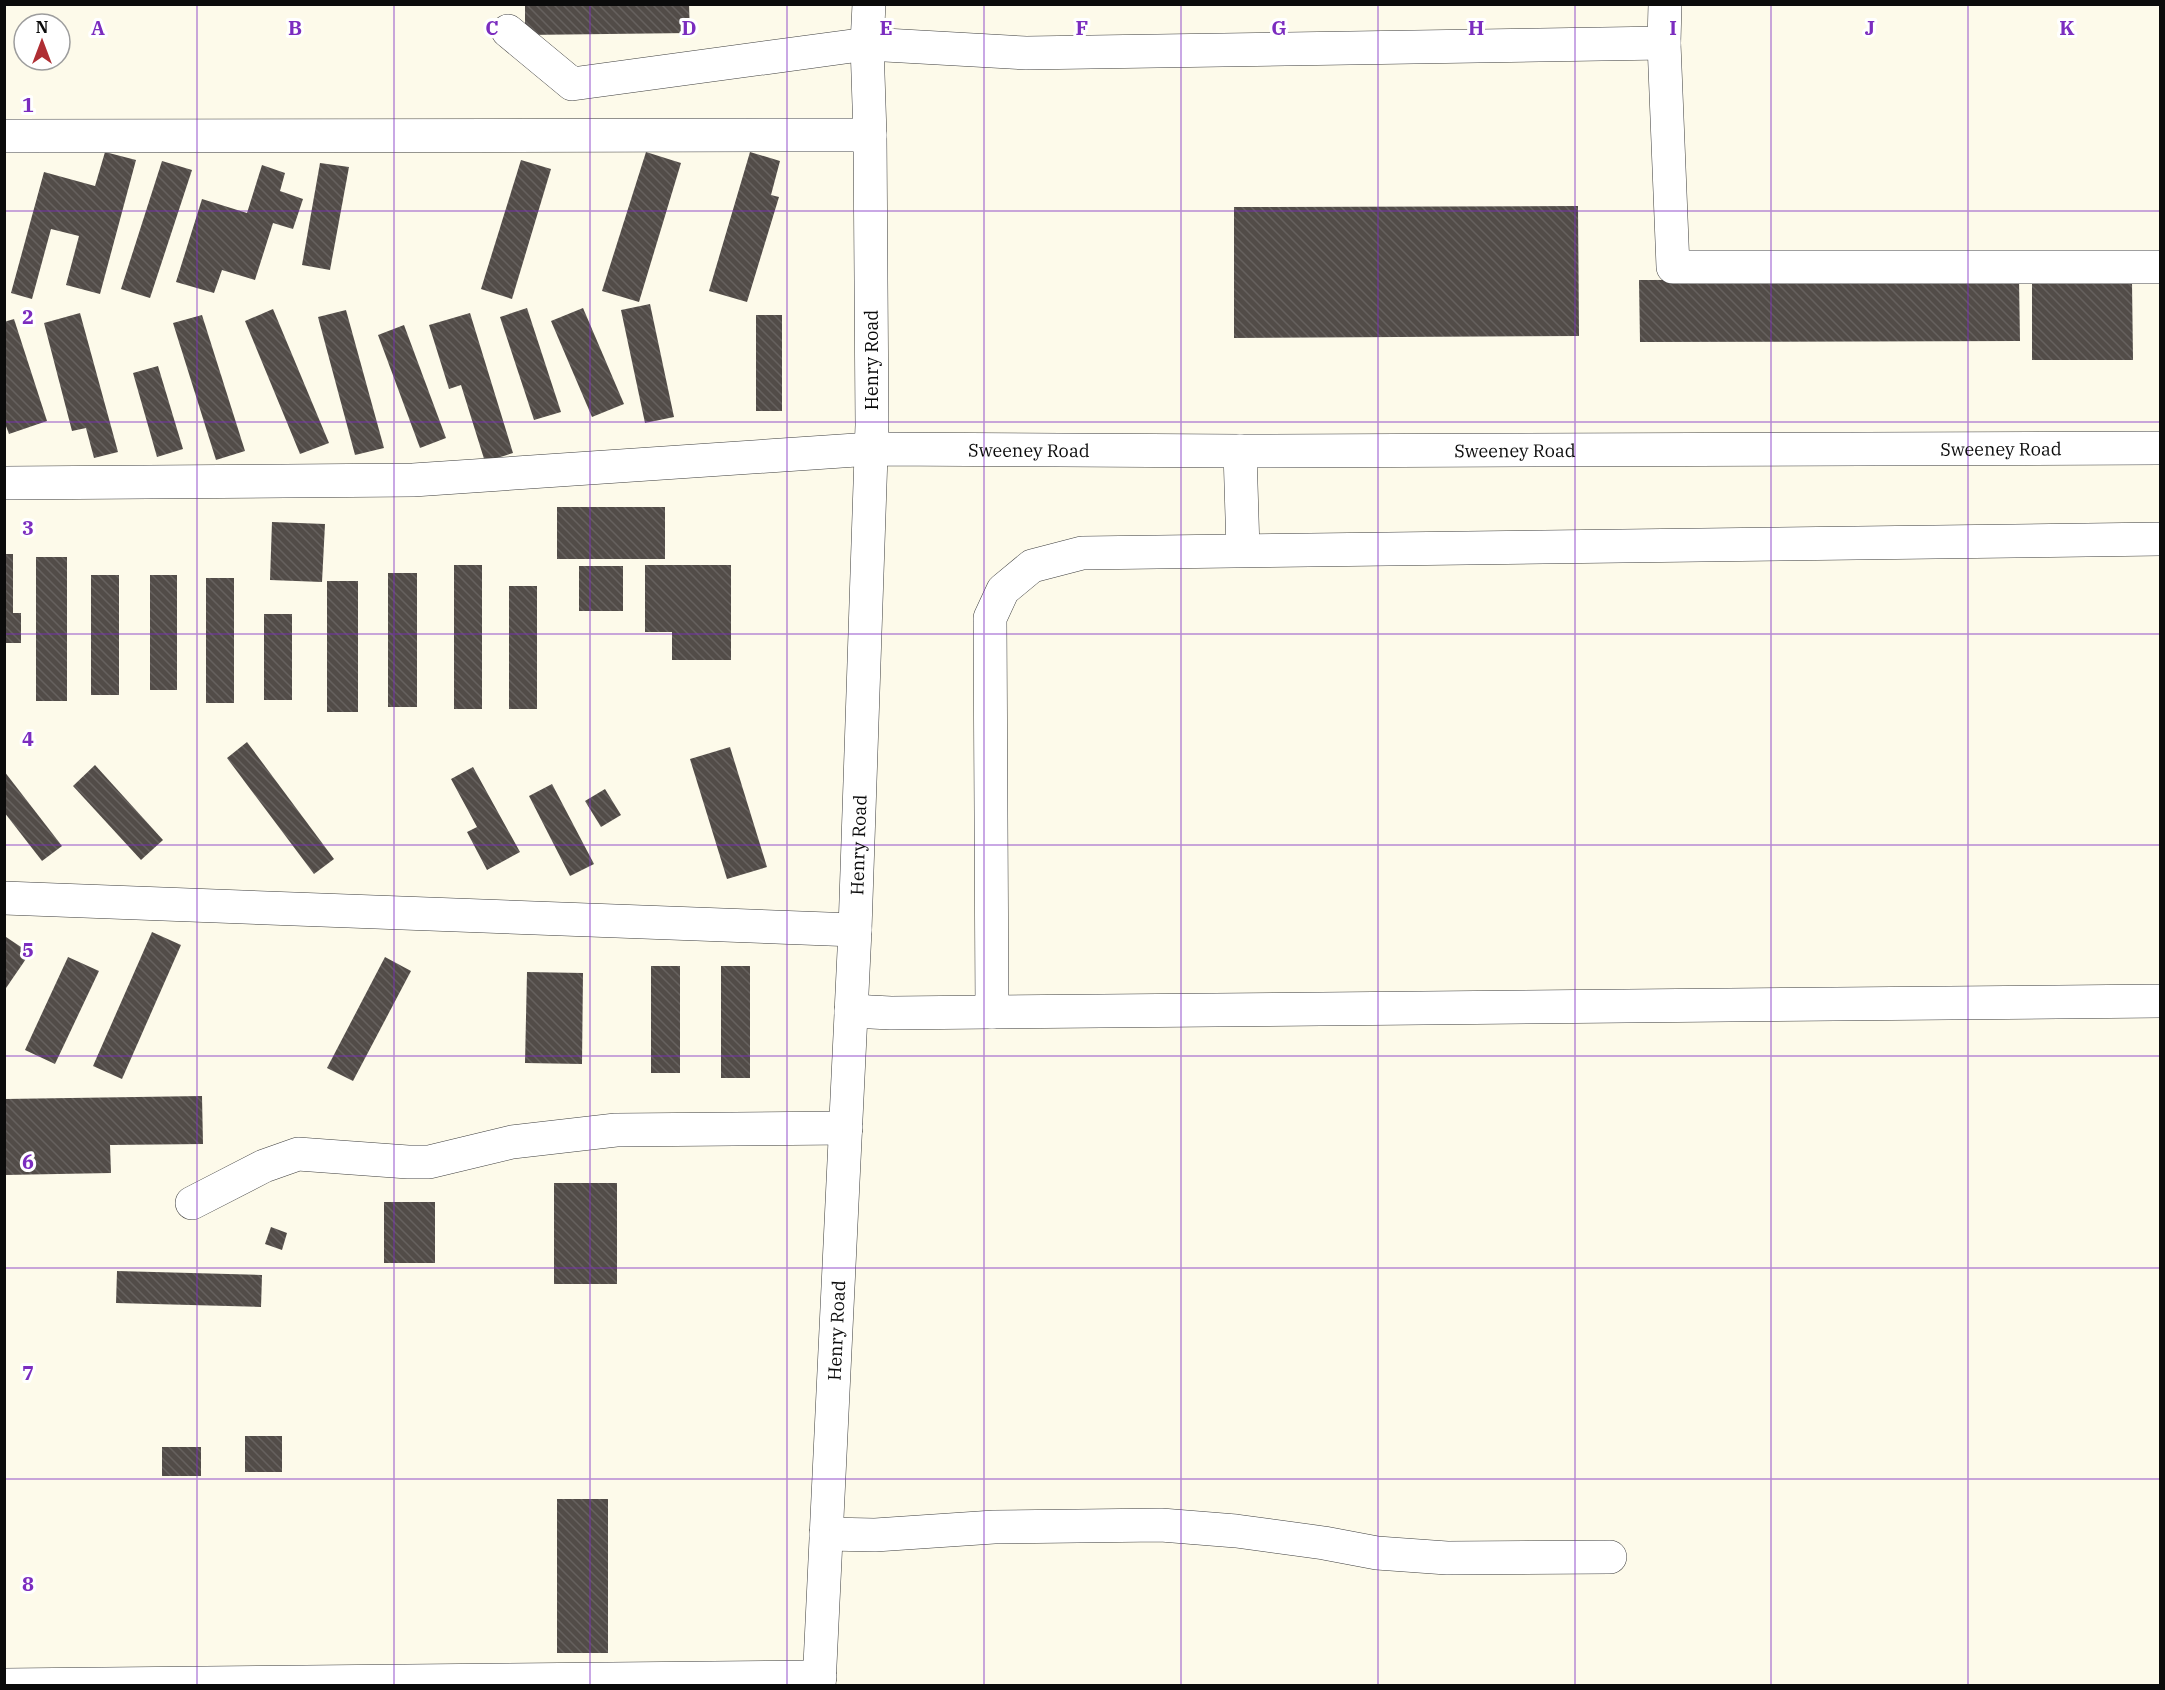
<svg xmlns="http://www.w3.org/2000/svg" width="2165" height="1690" viewBox="0 0 2165 1690" font-family="'IBM Plex Serif',serif">
<style>
.building{fill:url(#building-back-hatch)}
.lines{fill:none;stroke-linecap:round;stroke-linejoin:round}
.minor-casing{stroke:#3e3e3e;stroke-width:34}
.minor{stroke:#fff;stroke-width:33}
.grid{fill:none;stroke:#7b2cbf;stroke-width:1.5;stroke-opacity:0.55}
.labels{text-anchor:middle;dominant-baseline:central;stroke-width:6;stroke-linejoin:round;paint-order:stroke}
.street-label{font-size:18px;fill:#0b0b0b;stroke:#fff}
.grid-label{font-size:20px;text-anchor:middle;font-weight:bold;fill:#7b2cbf;stroke:#fff;stroke-width:6;stroke-linejoin:round;paint-order:stroke}
</style>
<defs>
<pattern id="building-back-hatch" width="6" height="6" patternUnits="userSpaceOnUse" patternTransform="scale(1.5)"><rect width="6" height="6" fill="#524c48"/><path d="M-1 5l2 2M0 0l6 6M5-1l2 2" fill="none" stroke="#66615e"/></pattern>
</defs>
<rect width="100%" height="100%" fill="#fdfaea"/>
<!-- building -->
<g class="building">
<path d="M525,5H689L690,33L525,35Z"/>
<path d="M105,152L136,160L100,294L66,285L79,236L51,229L32,299L11,293L44,172L95,186Z"/>
<path d="M646,152L681,163L639,302L602,291Z"/>
<path d="M750,152L780,161L771,195L779,197L747,302L709,291Z"/>
<path d="M521,160L551,169L512,299L481,289Z"/>
<path d="M162,161L192,170L150,298L121,289Z"/>
<path d="M320,163L349,167L330,270L302,265Z"/>
<path d="M262,165L285,173L280,191L303,199L293,229L273,223L255,280L222,270L214,293L176,282L202,199L247,213Z"/>
<path d="M1578,206L1579,336L1234,338V207Z"/>
<path d="M2019,279L2020,341L1640,342L1639,280Z"/>
<path d="M2132,282L2133,360H2032V283Z"/>
<path d="M650,304L674,417L645,423L621,310Z"/>
<path d="M527,308L561,412L534,420L500,317Z"/>
<path d="M583,308L624,404L592,417L551,321Z"/>
<path d="M273,309L329,443L300,454L245,321Z"/>
<path d="M346,310L384,448L355,455L318,317Z"/>
<path d="M80,313L118,452L94,458L86,428L72,431L44,323Z"/>
<path d="M470,313L513,453L485,462L461,385L449,389L429,325Z"/>
<path d="M202,315L245,451L216,460L173,323Z"/>
<rect x="756" y="315" width="26" height="96"/>
<path d="M14,319L47,421L9,434L4,421V322Z"/>
<path d="M404,325L446,438L420,448L378,335Z"/>
<path d="M158,366L183,449L157,457L133,373Z"/>
<rect x="557" y="507" width="108" height="52"/>
<path d="M272,522L325,524L322,582L270,580Z"/>
<path d="M4,554H13V613H21V643H4Z"/>
<rect x="36" y="557" width="31" height="144"/>
<rect x="454" y="565" width="28" height="144"/>
<path d="M645,565H731V660H672V632H645Z"/>
<rect x="579" y="566" width="44" height="45"/>
<rect x="388" y="573" width="29" height="134"/>
<rect x="91" y="575" width="28" height="120"/>
<rect x="150" y="575" width="27" height="115"/>
<rect x="206" y="578" width="28" height="125"/>
<rect x="327" y="581" width="31" height="131"/>
<rect x="509" y="586" width="28" height="123"/>
<rect x="264" y="614" width="28" height="86"/>
<path d="M247,742L334,859L314,874L227,758Z"/>
<path d="M730,747L767,867L727,879L690,759Z"/>
<path d="M95,765L163,840L141,860L73,786Z"/>
<path d="M473,767L520,852L487,870L467,832L477,827L451,779Z"/>
<path d="M4,771L62,846L42,861L4,812Z"/>
<path d="M552,784L594,864L570,876L529,796Z"/>
<path d="M605,789L621,815L601,827L585,801Z"/>
<path d="M152,932L181,945L122,1079L93,1066Z"/>
<path d="M6,937L30,953L4,991V939Z"/>
<path d="M68,957L99,971L55,1064L25,1050Z"/>
<path d="M385,957L411,971L353,1081L327,1068Z"/>
<rect x="651" y="966" width="29" height="107"/>
<rect x="721" y="966" width="29" height="112"/>
<path d="M527,972L583,973L582,1064L525,1063Z"/>
<path d="M202,1096L203,1144L110,1145L111,1173L5,1175V1099Z"/>
<rect x="554" y="1183" width="63" height="101"/>
<rect x="384" y="1202" width="51" height="61"/>
<path d="M271,1227L287,1233L282,1250L265,1244Z"/>
<path d="M117,1271L262,1275L261,1307L116,1303Z"/>
<rect x="245" y="1436" width="37" height="36"/>
<rect x="162" y="1447" width="39" height="29"/>
<rect x="557" y="1499" width="51" height="154"/>
</g>
<g class="lines">
<defs>
<g id="minor">
<path d="M1665,4L1664,43L1673,267H2160"/>
<path d="M508,31L572,84L867,44L1026,53L1664,43"/>
<path d="M4,136L870,135"/>
<path d="M1240,451L1243,550"/>
<path id="s1" d="M4,483L413,480L871,449L1240,451L2160,448"/>
<path d="M4,898L855,930"/>
<path d="M851,1011L891,1013L2160,1001"/>
<path d="M992,1012L990,618L1003,590L1032,566L1082,553L2160,539"/>
<path d="M192,1203L264,1166L298,1154L408,1162H429L512,1142L616,1130L846,1128"/>
<path d="M826,1534L875,1535L994,1527L1161,1525L1236,1531L1324,1543L1377,1553L1447,1558L1610,1557"/>
<path d="M4,1685L820,1677"/>
<path id="s2" d="M819,1686L855,930L872,425L870,135L867,44L869,4"/>
</g>
</defs>
<!-- minor casing -->
<use href="#minor" class="minor-casing"/>
<!-- minor -->
<use href="#minor" class="minor"/>
</g>
<!-- grid -->
<path class="grid" d="M197,4V1686M394,4V1686M590,4V1686M787,4V1686M984,4V1686M1181,4V1686M1378,4V1686M1575,4V1686M1771,4V1686M1968,4V1686M4,211H2160M4,422H2160M4,634H2160M4,845H2160M4,1056H2160M4,1268H2160M4,1479H2160"/>
<g class="labels">
<!-- street labels -->
<g class="street-label">
<text transform="translate(871 360) rotate(-90)">Henry Road</text>
<text stroke="none"><textPath href="#s1" startOffset="1998">Sweeney Road</textPath></text>
<text stroke="none"><textPath href="#s1" startOffset="1026">Sweeney Road</textPath></text>
<text stroke="none"><textPath href="#s1" startOffset="1512">Sweeney Road</textPath></text>
<text stroke="none"><textPath href="#s2" startOffset="842">Henry Road</textPath></text>
<text stroke="none"><textPath href="#s2" startOffset="356">Henry Road</textPath></text>
</g>
</g>
<g class="grid-label">
<text x="98" y="35">A</text>
<text x="295" y="35">B</text>
<text x="492" y="35">C</text>
<text x="689" y="35">D</text>
<text x="886" y="35">E</text>
<text x="1082" y="35">F</text>
<text x="1279" y="35">G</text>
<text x="1476" y="35">H</text>
<text x="1673" y="35">I</text>
<text x="1870" y="35">J</text>
<text x="2067" y="35">K</text>
<text x="28" y="112">1</text>
<text x="28" y="324">2</text>
<text x="28" y="535">3</text>
<text x="28" y="746">4</text>
<text x="28" y="957">5</text>
<text x="28" y="1169">6</text>
<text x="28" y="1380">7</text>
<text x="28" y="1591">8</text>
</g>
<!-- border -->
<rect width="2165" height="1690" fill="none" stroke="#0b0b0b" stroke-width="12"/>
<!-- north arrow -->
<g transform="translate(42 42)"><circle r="28" fill="#ffffff" stroke="#9d9d9d" stroke-width="1.5"/>
<path d="M0-4.5L10 22L0 15L-10 22Z" fill="#af2e33"/>
<text y="-9" font-size="16" font-weight="bold" text-anchor="middle" fill="#0b0b0b">N</text>
</g>
</svg>
